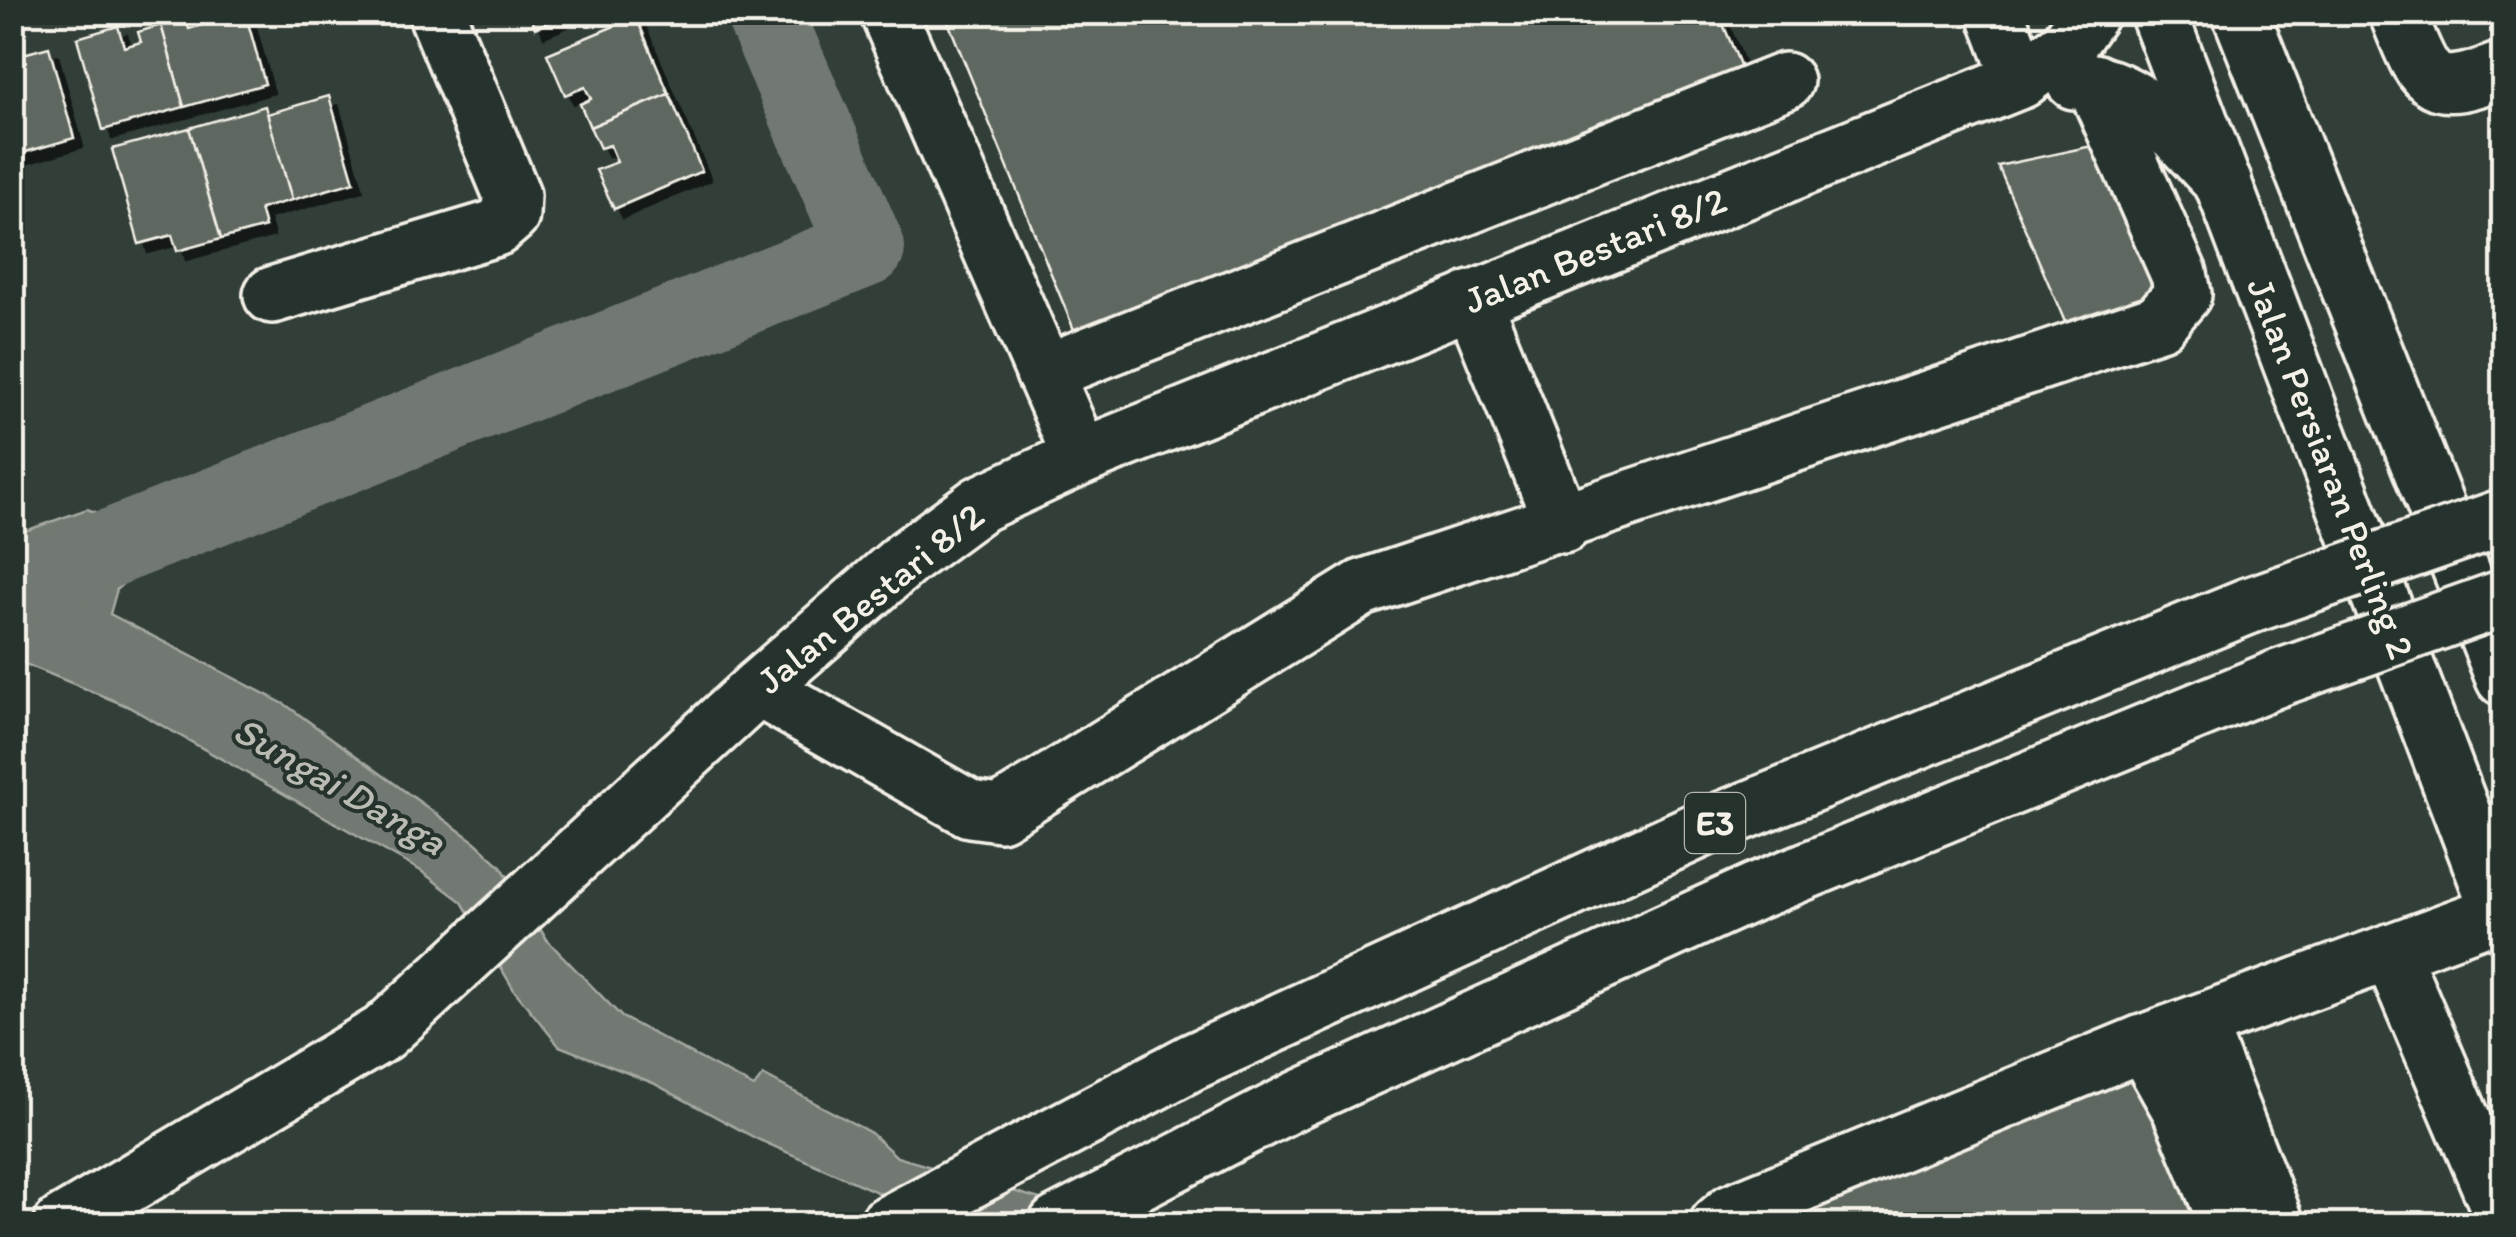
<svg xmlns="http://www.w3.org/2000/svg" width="2516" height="1237" viewBox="0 0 2516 1237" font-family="Itim,sans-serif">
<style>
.water{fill:#727972;stroke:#a6a9a1;stroke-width:2.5}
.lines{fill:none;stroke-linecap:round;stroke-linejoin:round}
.river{stroke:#727972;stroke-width:78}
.building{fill:#5f6861;stroke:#f4f1e8;stroke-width:2.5;filter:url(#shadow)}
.minor-casing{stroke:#f4f1e8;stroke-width:62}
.major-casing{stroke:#f4f1e8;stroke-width:62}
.highway-casing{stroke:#f4f1e8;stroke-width:62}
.minor{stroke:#26332d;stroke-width:55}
.major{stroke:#26332d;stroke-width:55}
.highway{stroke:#26332d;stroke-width:55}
.highway-bridge-casing{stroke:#f4f1e8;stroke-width:62;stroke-linecap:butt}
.highway-bridge{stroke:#26332d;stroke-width:55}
.labels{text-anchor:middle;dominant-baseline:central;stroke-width:8;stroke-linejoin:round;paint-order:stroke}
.shield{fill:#26332d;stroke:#b6b8b0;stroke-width:2.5}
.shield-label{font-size:35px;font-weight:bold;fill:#f4f1e8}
.street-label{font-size:38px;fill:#f4f1e8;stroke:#26332d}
.water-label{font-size:40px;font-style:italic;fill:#babbb3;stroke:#26332d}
</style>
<defs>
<filter id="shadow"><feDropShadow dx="9" dy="9" stdDeviation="0" flood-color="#0009"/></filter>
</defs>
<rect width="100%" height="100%" fill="#323e38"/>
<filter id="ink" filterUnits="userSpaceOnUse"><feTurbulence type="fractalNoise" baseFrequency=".01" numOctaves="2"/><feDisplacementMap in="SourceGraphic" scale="20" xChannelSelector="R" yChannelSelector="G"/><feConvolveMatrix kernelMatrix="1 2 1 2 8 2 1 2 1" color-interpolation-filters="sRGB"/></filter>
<g filter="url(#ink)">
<!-- water -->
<path class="water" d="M87,509L122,522L144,516L156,528L159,551L117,589L110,614L286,705L475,842L501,866L547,940L622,1017L754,1087L763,1075L871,1133L897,1157L1125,1224H949L757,1139L653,1083L559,1046L514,990L462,902L421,871L127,706L13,659L12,530H28Z"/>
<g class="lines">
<!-- river -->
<path class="river" d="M12,587L866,248L764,12"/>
</g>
<!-- building -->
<g class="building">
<path d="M198,12H245L265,84L184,107L161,25L185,18L189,29L202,25Z"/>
<path d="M529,12H572L535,28Z"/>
<path d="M944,12H1718L1743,72L1079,342Z"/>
<path d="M636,17L669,94L590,127L580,104L591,99L585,87L565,95L547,54Z"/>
<path d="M161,25L184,107L103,130L77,38L118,26L124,47L141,42L138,32Z"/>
<path d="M49,47L74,138L12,156V57Z"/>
<path d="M669,94L702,171L614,209L596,170L617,162L610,145L600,148L590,127Z"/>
<path d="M329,96L354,182L292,200L267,114Z"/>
<path d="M265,106L292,200L260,209L265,227L221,239L189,128Z"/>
<path d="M189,128L221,239L177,251L172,235L139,244L112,149Z"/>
<path d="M2111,142L2181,290L2065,322L1998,166Z"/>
<path d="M2142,1060L2210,1224H1762Z"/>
</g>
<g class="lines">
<defs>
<g id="minor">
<path d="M888,12L1081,457"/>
<path d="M1995,12L2021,80"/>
<path d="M2397,12C2426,82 2426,100 2504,69"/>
<path d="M2074,81C2141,83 2180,140 2224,184"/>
<path d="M272,295L496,228L511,215L512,195L436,12"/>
<path d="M1472,299L1563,525"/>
<path d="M1044,373L1785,81"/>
<path d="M758,688L970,809L1000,813L1362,588L2159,322L2183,294L2179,274L2094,82"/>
<path d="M2391,953L2504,1219"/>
<path d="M2198,1025L2276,1224"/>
<path d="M2143,1043L2180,1109L2228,1224"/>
<path d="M62,1224L383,1033L758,688L908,557L980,504L1081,457L2021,80L2067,46L2091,12"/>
<path d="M1718,1224L1732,1212L2143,1043L2499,912"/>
</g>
<g id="major">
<path d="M2158,12L2504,924"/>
<path d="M2240,12L2504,678"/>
</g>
<g id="highway">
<path d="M888,1224L1192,1062L1708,826L2248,606"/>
<path d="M1057,1224L1297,1100L1754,892L2276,679"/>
</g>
</defs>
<!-- minor casing -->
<use href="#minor" class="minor-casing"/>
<!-- major casing -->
<use href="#major" class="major-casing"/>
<!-- highway casing -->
<use href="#highway" class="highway-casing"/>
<!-- minor -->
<use href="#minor" class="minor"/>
<!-- major -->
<use href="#major" class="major"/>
<!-- highway -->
<use href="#highway" class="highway"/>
<defs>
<g id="highway-bridge">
<path d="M2248,606L2504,517"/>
<path d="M2276,679L2504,598"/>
</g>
</defs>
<!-- highway-bridge casing -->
<use href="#highway-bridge" class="highway-bridge-casing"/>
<!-- highway-bridge -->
<use href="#highway-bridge" class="highway-bridge"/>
</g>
</g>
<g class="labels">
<!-- shield labels -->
<rect class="shield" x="1685" y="793" width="60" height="60" rx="8"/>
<g class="shield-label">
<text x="1715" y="823">E3</text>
</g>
<!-- street labels -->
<g class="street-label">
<text transform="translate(1595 250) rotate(-22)">Jalan Bestari 8/2</text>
<text transform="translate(2331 468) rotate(69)">Jalan Persiaran Perling 2</text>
<text transform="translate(870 598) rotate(-39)">Jalan Bestari 8/2</text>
</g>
<!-- water labels -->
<g class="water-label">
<text transform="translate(340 785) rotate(30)">Sungai Danga</text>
</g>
</g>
<!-- margin -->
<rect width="2516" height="1237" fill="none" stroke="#26332d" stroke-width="50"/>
<rect x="25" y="25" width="2466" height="1187" fill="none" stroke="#f4f1e8" stroke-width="4" filter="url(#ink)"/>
</svg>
